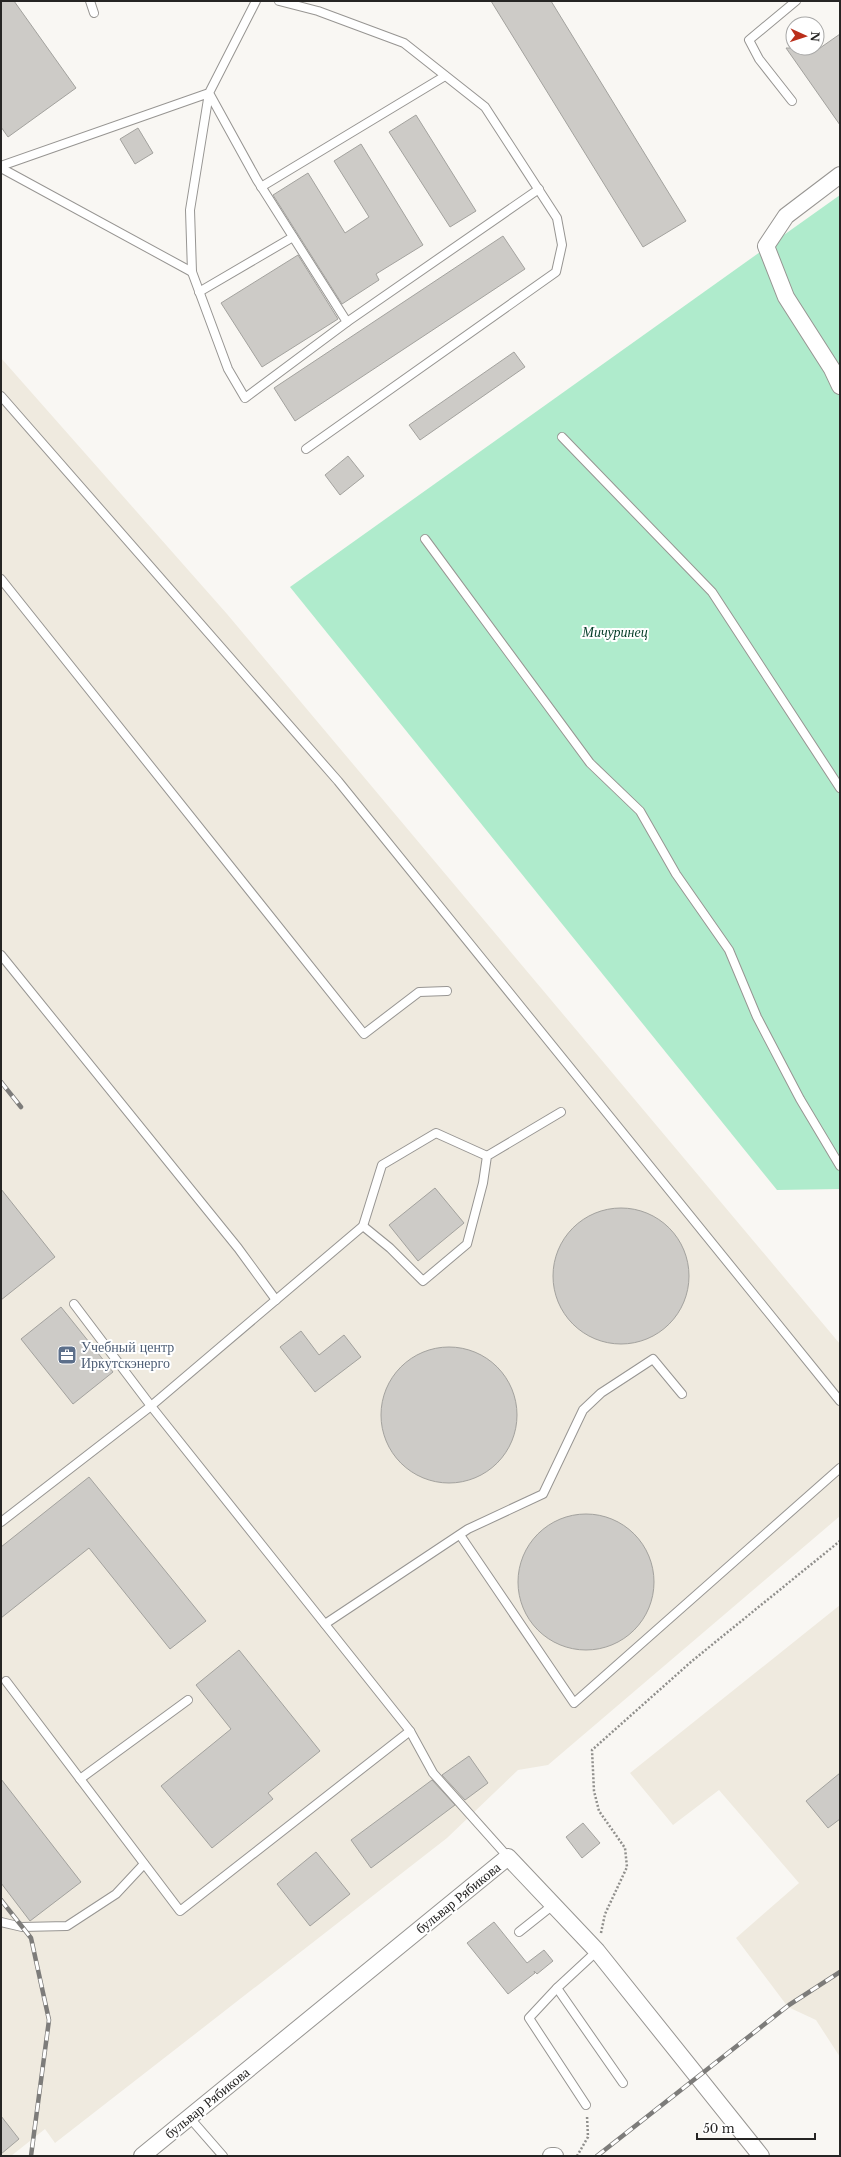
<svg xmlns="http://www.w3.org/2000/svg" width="841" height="2157" viewBox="0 0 841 2157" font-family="'Libre Baskerville',serif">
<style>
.built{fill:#efeadf}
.green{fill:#afebcc}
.building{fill:#cdcbc7;stroke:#a3a29e}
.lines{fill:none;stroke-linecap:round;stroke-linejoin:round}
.lane-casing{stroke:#979592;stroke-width:10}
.street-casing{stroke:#979592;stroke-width:18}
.path{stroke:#908f8c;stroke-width:2.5;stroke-dasharray:2 2;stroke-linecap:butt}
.lane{stroke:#fff;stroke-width:8}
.street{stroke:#fff;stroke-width:16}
.rail-casing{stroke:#7d7c7a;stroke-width:4.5}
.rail{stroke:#fff;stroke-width:3;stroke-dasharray:9;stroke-linecap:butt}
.labels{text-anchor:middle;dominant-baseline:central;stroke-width:4;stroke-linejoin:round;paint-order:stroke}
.park-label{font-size:14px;font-style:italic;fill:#063e29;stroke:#fff}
.service-label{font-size:14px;fill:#4e5e75;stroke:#fff;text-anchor:start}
.street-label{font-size:14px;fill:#262524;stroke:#fff}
</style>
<rect width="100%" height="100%" fill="#f9f7f3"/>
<!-- built -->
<g class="built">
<path d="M1,358L227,614L840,1344V1516L548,1765L518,1770L447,1838L55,2143L45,2129L11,2156H1Z"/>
<path d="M840,1605V2057L816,2020L788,2007L736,1938L799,1883L719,1790L673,1825L630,1773Z"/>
</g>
<!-- green -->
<path class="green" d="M840,195V1189L777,1190L290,587Z"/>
<!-- building -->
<g class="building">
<path d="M1,1H14L76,88L8,137L1,127Z"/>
<path d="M491,1H551L686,221L643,247Z"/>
<path d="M840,34V125L786,48H820Z"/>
<path d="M416,115L476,211L450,227L389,132Z"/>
<path d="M138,128L153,153L135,164L120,139Z"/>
<path d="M361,144L423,245L376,274L379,280L342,304L273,195L308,173L345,233L369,217L334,161Z"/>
<path d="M503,236L525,269L295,421L274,388Z"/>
<path d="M298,255L338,319L262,367L221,303Z"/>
<path d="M514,352L525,367L420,440L409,425Z"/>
<path d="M348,456L364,476L340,495L325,475Z"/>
<path d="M435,1188L464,1223L418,1261L389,1225Z"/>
<path d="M1,1189L55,1257L1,1300Z"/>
<circle cx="621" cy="1276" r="68"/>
<path d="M61,1307L113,1372L73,1404L21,1339Z"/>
<path d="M301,1331L319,1355L344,1335L361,1357L315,1392L280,1347Z"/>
<circle cx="449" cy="1415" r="68"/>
<path d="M89,1477L206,1621L170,1649L89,1548L1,1618V1547Z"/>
<circle cx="586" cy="1582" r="68"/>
<path d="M239,1650L320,1751L268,1793L273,1799L212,1848L161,1786L231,1729L196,1685Z"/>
<path d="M469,1756L488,1783L465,1800L442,1775Z"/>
<path d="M840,1773V1819L828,1828L806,1801Z"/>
<path d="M1,1779L81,1882L30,1921L1,1883Z"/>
<path d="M432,1780L455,1805L371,1868L351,1840Z"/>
<path d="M583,1823L600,1843L582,1858L566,1837Z"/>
<path d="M316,1852L350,1894L310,1926L277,1884Z"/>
<path d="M494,1922L527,1963L544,1950L553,1961L537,1974L534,1971L535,1973L508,1994L467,1943Z"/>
<path d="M1,2116L19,2139L1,2154Z"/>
</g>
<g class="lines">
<defs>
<g id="lane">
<path d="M90,1L94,13"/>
<path d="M279,1L318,11L404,43L485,107L557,218L562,245L556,272L306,449"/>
<path d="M792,101L759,59L749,40L796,1"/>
<path d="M1,166L209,93L257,180L347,322L245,398L228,369L192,272L190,210L209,93L256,1"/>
<path d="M1,168L192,272"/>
<path d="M261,187L445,76"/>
<path d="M199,292L293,237"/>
<path d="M347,322L539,189"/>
<path d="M1,396L338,781L840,1401"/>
<path d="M562,437L712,592L840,788"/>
<path d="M425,539L590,763L640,811L676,874L729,950L757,1017L800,1099L840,1166"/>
<path d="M1,579L364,1034L419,992L447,991"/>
<path d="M1,955L238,1248L276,1300"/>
<path d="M363,1226L390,1248L423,1281L467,1244L483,1183L487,1156L561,1112"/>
<path d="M74,1304L151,1406L410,1731L433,1773L508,1857"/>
<path d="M1,1522L151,1406L363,1226L382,1165L436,1133L487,1156"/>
<path d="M460,1535L574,1703L840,1468"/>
<path d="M325,1624L468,1529L543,1494L583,1410L601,1393L653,1359L682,1394"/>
<path d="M6,1681L180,1911L410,1731"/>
<path d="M80,1779L188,1700"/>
<path d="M1,1922L22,1927L67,1926L116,1894L144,1864"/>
<path d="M519,1932L553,1905"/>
<path d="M557,1988L623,2083"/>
<path d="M586,2105L529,2018L557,1988L597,1951"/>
<path d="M189,2117L223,2156"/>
</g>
<g id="street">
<path d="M840,175L786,216L766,246L786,297L832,369L840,386"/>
<path d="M142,2156L508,1857L597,1951L761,2156"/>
<path d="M551,2156H555"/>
</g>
</defs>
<!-- lane casing -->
<use href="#lane" class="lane-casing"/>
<!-- street casing -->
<use href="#street" class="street-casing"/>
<!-- path -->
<g class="path">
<path d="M601,1933L605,1914L627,1867L625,1848L599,1811L594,1791L592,1750L692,1661L840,1541"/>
<path d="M577,2156L588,2137L587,2116"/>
</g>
<!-- lane -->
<use href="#lane" class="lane"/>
<!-- street -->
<use href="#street" class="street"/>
<defs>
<g id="rail">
<path d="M1,1082L21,1107"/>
<path d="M1,1900L31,1938L49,2020L31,2156"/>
<path d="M597,2156L789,2005L840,1972"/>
</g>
</defs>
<!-- rail casing -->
<use href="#rail" class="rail-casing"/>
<!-- rail -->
<use href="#rail" class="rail"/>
</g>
<!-- icons -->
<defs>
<symbol id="office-square" viewBox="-11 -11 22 22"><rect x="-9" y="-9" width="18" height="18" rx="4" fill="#5c6f8a" stroke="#fff"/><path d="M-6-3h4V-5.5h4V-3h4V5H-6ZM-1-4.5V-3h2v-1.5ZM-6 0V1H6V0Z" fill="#fff"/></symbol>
</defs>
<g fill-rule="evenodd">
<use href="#office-square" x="56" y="1344" width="22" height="22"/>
</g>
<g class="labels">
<!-- park labels -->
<g class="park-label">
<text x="615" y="632">Мичуринец</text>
</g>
<!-- service labels -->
<g class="service-label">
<text x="81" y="1347">Учебный центр<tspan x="81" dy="16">Иркутскэнерго</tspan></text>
</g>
<!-- street labels -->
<g class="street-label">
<text transform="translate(458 1898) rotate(-39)">бульвар Рябикова</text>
<text transform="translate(207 2103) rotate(-39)">бульвар Рябикова</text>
</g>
</g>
<!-- border -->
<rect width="841" height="2157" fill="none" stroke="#262524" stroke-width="4"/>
<!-- north arrow -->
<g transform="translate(805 36) rotate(93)"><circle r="19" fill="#ffffff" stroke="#a8a8a7"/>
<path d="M0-3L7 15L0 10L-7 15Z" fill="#ba2e1a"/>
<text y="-6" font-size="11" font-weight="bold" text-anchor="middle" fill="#262524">N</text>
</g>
<!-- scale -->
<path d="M697 2133v6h118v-6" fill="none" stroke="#262524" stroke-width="2"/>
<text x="703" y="2133" font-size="12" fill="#262524" stroke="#ffffff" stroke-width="3" paint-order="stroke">50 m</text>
</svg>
